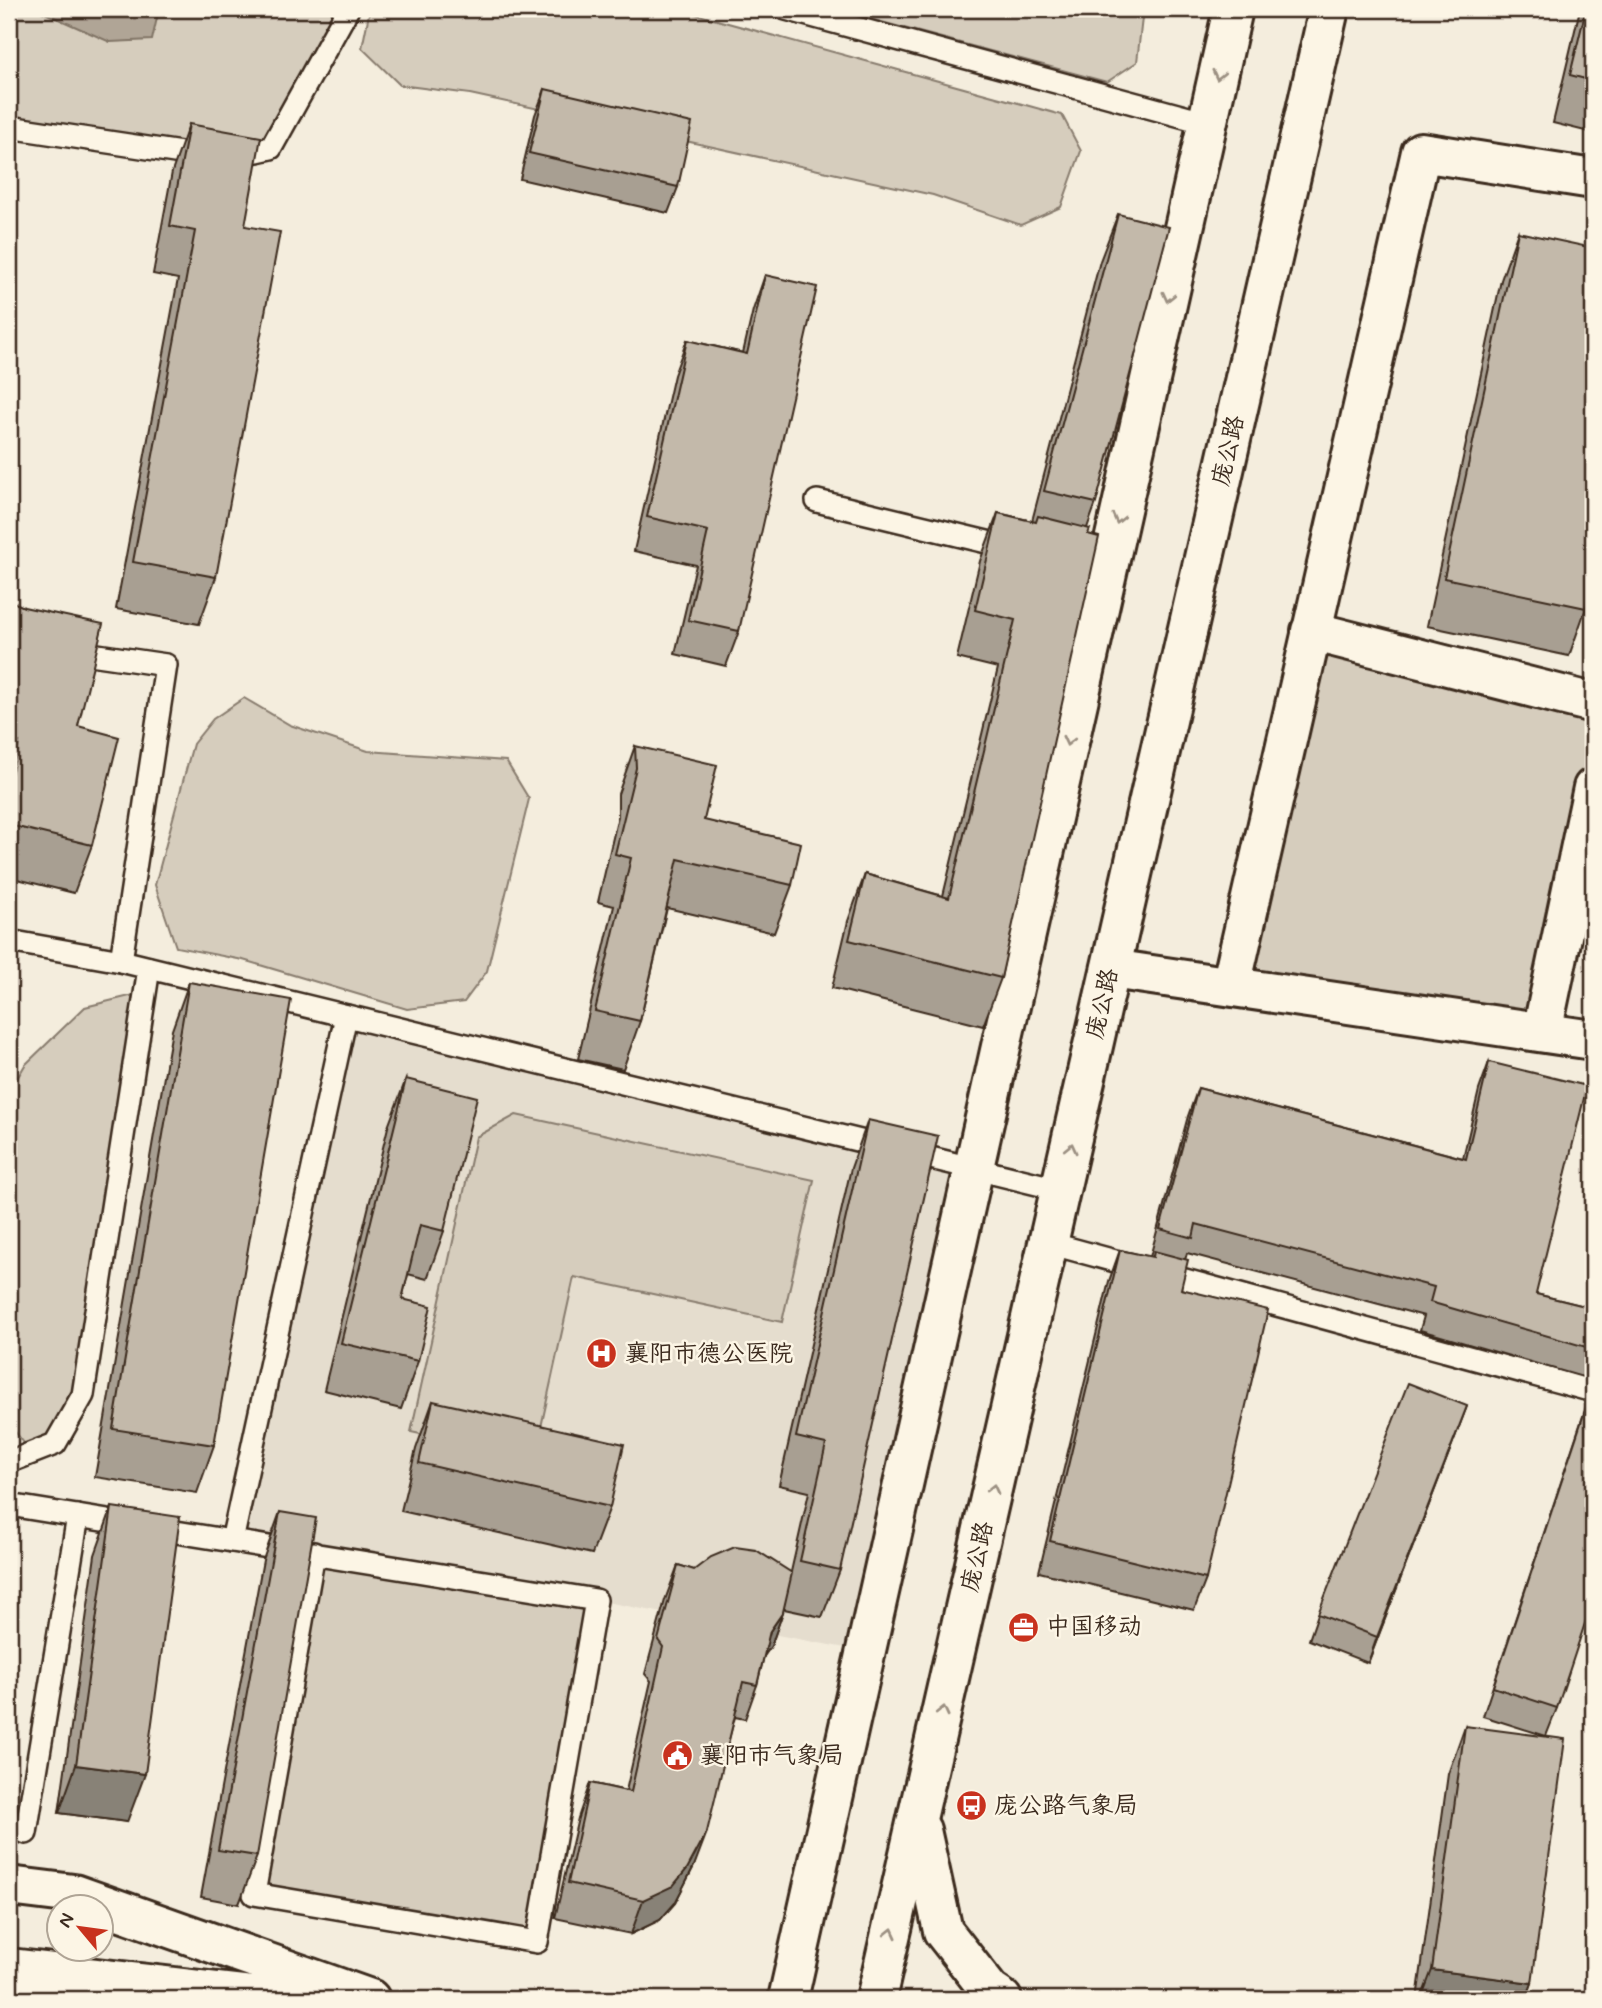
<svg xmlns="http://www.w3.org/2000/svg" width="1602" height="2008" viewBox="0 0 1602 2008" font-family="Mynerve,'LXGW WenKai TC',sans-serif">
<style>
.built{fill:#e5ddce}
.green{fill:#d6cdbd;stroke:#887c6e;stroke-width:2}
.water{fill:#b0a596;stroke:#817466;stroke-width:2}
.lines{fill:none;stroke-linecap:round;stroke-linejoin:round}
.lane-casing{stroke:#3b2a1e;stroke-width:26}
.street-casing{stroke:#3b2a1e;stroke-width:44}
.secondary-casing{stroke:#3b2a1e;stroke-width:44}
.primary-casing{stroke:#3b2a1e;stroke-width:44}
.lane{stroke:#fcf5e5;stroke-width:21}
.street{stroke:#fcf5e5;stroke-width:38}
.secondary{stroke:#fcf5e5;stroke-width:38}
.primary{stroke:#fcf5e5;stroke-width:38}
.wall{fill:#a89f92;stroke:#3b2a1e;stroke-width:2}
.shaded-wall{fill:#888277;stroke:#3b2a1e;stroke-width:2}
.building{fill:#c3b9aa;stroke:#3b2a1e;stroke-width:2}
.oneway{stroke:#9c9082}
.labels{text-anchor:middle;dominant-baseline:central;stroke-width:5;stroke-linejoin:round;paint-order:stroke}
.street-label{font-size:24px;fill:#3b2a1e;stroke:#fcf5e5}
.poi-label{font-size:24px;fill:#3b2a1e;stroke:#fcf5e5;text-anchor:start}
</style>
<rect width="100%" height="100%" fill="#f4eddd"/>
<filter id="ink" filterUnits="userSpaceOnUse"><feTurbulence type="fractalNoise" baseFrequency=".0143" numOctaves="2"/><feDisplacementMap in="SourceGraphic" scale="14" xChannelSelector="R" yChannelSelector="G"/><feConvolveMatrix kernelMatrix="1 2 1 2 8 2 1 2 1" color-interpolation-filters="sRGB"/></filter>
<g filter="url(#ink)">
<!-- built -->
<path class="built" d="M346,1016L972,1168L866,1652L596,1600L232,1541Z"/>
<!-- green -->
<g class="green">
<path d="M9,9H348L271,148L221,159L9,127Z"/>
<path d="M370,9H677L1062,115L1081,151L1061,207L1021,225L933,195L470,94L400,85L362,48Z"/>
<path d="M833,9H1143L1137,62L1107,82Z"/>
<path d="M1311,631L1593,703V788L1542,1032L1231,986Z"/>
<path d="M244,698L290,725L368,751L506,761L529,799L487,971L464,1002L407,1009L243,960L176,947L155,885L193,744L213,719Z"/>
<path d="M146,992L83,1395L55,1444L32,1453L9,1424V1092L25,1065L85,1007Z"/>
<path d="M516,1115L814,1180L782,1322L574,1277L534,1459L411,1432L476,1137Z"/>
<path d="M314,1553L596,1600L537,1942L254,1894Z"/>
</g>
<!-- water -->
<path class="water" d="M36,9H159L152,40L110,42Z"/>
<g class="lines">
<defs>
<g id="lane">
<path d="M786,9L1207,123"/>
<path d="M9,127L221,159L271,148L348,9"/>
<path d="M817,501L1016,549"/>
<path d="M70,651L166,665L121,961"/>
<path d="M9,941L121,961L1062,1190"/>
<path d="M1049,1243L1593,1391"/>
<path d="M9,1462L55,1444L83,1395L149,968"/>
<path d="M9,1505L232,1541"/>
<path d="M314,1553L254,1894L537,1942L596,1600L232,1541L346,1016"/>
<path d="M26,1833L78,1516"/>
</g>
<g id="street">
<path d="M1311,631L1593,703"/>
<path d="M1111,969L1593,1040"/>
<path d="M1231,986L1421,152L1593,179"/>
<path d="M1542,1032L1593,788"/>
</g>
<g id="secondary">
<path d="M921,1830L943,1931L990,1991L1002,1999"/>
<path d="M9,1886L74,1894L370,1999"/>
<path d="M788,1999L1233,9"/>
<path d="M876,1999L1329,9"/>
</g>
<path id="primary" d="M9,1968L279,1999"/>
</defs>
<!-- lane casing -->
<use href="#lane" class="lane-casing"/>
<!-- street casing -->
<use href="#street" class="street-casing"/>
<!-- secondary casing -->
<use href="#secondary" class="secondary-casing"/>
<!-- primary casing -->
<use href="#primary" class="primary-casing"/>
<!-- lane -->
<use href="#lane" class="lane"/>
<!-- street -->
<use href="#street" class="street"/>
<!-- secondary -->
<use href="#secondary" class="secondary"/>
<!-- primary -->
<use href="#primary" class="primary"/>
</g>
<!-- wall -->
<g class="wall">
<path d="M1580,9H1593V133L1553,123Z"/>
<path d="M545,89L678,187L668,213L520,179L535,115Z"/>
<path d="M189,124L216,577L199,624L116,609L178,279L153,274L172,172Z"/>
<path d="M1118,214L1096,503L1087,528L1088,534L1001,978L983,1026L832,988L848,921L865,874L943,896L998,668L957,658L980,561L998,513L1032,521L1100,261Z"/>
<path d="M1518,232L1586,608L1569,656L1427,626L1501,280Z"/>
<path d="M765,275L739,631L726,666L675,654L696,565L634,551L674,375L687,340L743,353L753,310Z"/>
<path d="M13,602L78,726L92,845L74,893L9,877V614Z"/>
<path d="M635,746L704,820L792,885L774,933L667,908L640,1021L623,1069L578,1059L614,906L598,902L618,816V794Z"/>
<path d="M189,982L214,1445L197,1493L95,1477L172,1030Z"/>
<path d="M1489,1062L1536,1294L1593,1308V1380L1420,1330L1424,1316L1187,1253L1185,1260L1181,1289L1206,1579L1194,1610L1039,1572L1109,1281L1120,1250L1150,1257L1188,1116L1198,1088L1463,1158L1479,1090Z"/>
<path d="M406,1079L444,1231L427,1279L408,1274L402,1299L418,1361L401,1409L324,1390L388,1127Z"/>
<path d="M868,1120L840,1570L822,1617L784,1609L771,1646L764,1656L757,1685L745,1719L735,1717L694,1866L675,1903L660,1920L631,1934L555,1918L578,1818L590,1783L626,1791L651,1681L645,1674L665,1600L678,1565L694,1570L791,1572L809,1492L779,1485L851,1168Z"/>
<path d="M1593,1386L1557,1708L1546,1736L1483,1716Z"/>
<path d="M433,1401L610,1507L592,1554L401,1511L416,1449Z"/>
<path d="M1467,1406L1368,1663L1309,1640L1318,1614Z"/>
<path d="M112,1507L127,1822L59,1813L95,1555Z"/>
<path d="M280,1512L257,1856L239,1904L201,1897L263,1560Z"/>
<path d="M1465,1726L1532,1983L1526,1999H1417L1448,1774Z"/>
</g>
<!-- shaded-wall -->
<g class="shaded-wall">
<path d="M1467,1406L1457,1432L1368,1663L1377,1637Z"/>
<path d="M783,1612L771,1646L758,1665L770,1631Z"/>
<path d="M76,1765L145,1774L127,1822L59,1813Z"/>
<path d="M707,1832L694,1866L675,1903L660,1920L631,1934L643,1900Z"/>
<path d="M1432,1970L1532,1983L1526,1999H1421Z"/>
</g>
<!-- building -->
<g class="building">
<path d="M1586,9H1593V81L1570,75Z"/>
<path d="M545,89L692,123L678,187L529,153Z"/>
<path d="M189,124L261,137L245,226L280,232L216,577L133,562L195,231L170,226Z"/>
<path d="M1118,214L1169,227L1096,503L1044,491Z"/>
<path d="M1518,232L1593,248V575L1586,608L1444,578Z"/>
<path d="M765,275L817,287L739,631L688,620L708,531L647,517L687,340L747,354Z"/>
<path d="M998,513L1036,522L1038,516L1090,529L1088,534L1099,537L1001,978L849,940L865,874L949,898L1015,620L975,610Z"/>
<path d="M13,602L24,607L103,624L78,726L119,737L92,845L9,825V783L19,742L9,740V620Z"/>
<path d="M635,746L717,765L704,820L801,843L792,885L678,859L640,1021L595,1011L631,858L615,854L636,768Z"/>
<path d="M189,982L291,1000L214,1445L113,1429Z"/>
<path d="M1489,1062L1587,1086L1536,1294L1593,1308V1349L1430,1302L1434,1287L1196,1224L1193,1238L1160,1229L1198,1088L1466,1159Z"/>
<path d="M406,1079L477,1097L444,1231L420,1225L402,1299L431,1306L418,1361L341,1343Z"/>
<path d="M868,1120L938,1136L840,1570L800,1561L826,1444L796,1437Z"/>
<path d="M1120,1250L1153,1257L1154,1251L1188,1260L1181,1289L1268,1310L1206,1579L1050,1541Z"/>
<path d="M1408,1383L1467,1406L1377,1637L1318,1614Z"/>
<path d="M1593,1387V1599L1557,1708L1493,1687Z"/>
<path d="M433,1401L624,1444L610,1507L419,1463Z"/>
<path d="M112,1507L180,1517L145,1774L76,1765Z"/>
<path d="M280,1512L316,1518L257,1856L218,1850Z"/>
<path d="M735,1547L756,1550L792,1573L783,1612L770,1631L757,1685L743,1682L707,1832L687,1869L673,1886L643,1900L568,1883L590,1783L631,1792L663,1647L658,1640L678,1565L694,1570L711,1557Z"/>
<path d="M1465,1726L1565,1739L1532,1983L1432,1970Z"/>
</g>
<!-- one-way arrows -->
<defs><path id="oneway-chevron" d="M-2-3.5L2.5 0L-2 3.5" fill="none" stroke-width="1.6" stroke-linecap="round" stroke-linejoin="round" transform="scale(1.75)"/></defs>
<g class="oneway">
<use href="#oneway-chevron" transform="translate(1218 75) rotate(103)"/>
<use href="#oneway-chevron" transform="translate(1168 297) rotate(103)"/>
<use href="#oneway-chevron" transform="translate(1118 519) rotate(103)"/>
<use href="#oneway-chevron" transform="translate(1068 741) rotate(103)"/>
<use href="#oneway-chevron" transform="translate(1071 1148) rotate(-77)"/>
<use href="#oneway-chevron" transform="translate(993 1489) rotate(-77)"/>
<use href="#oneway-chevron" transform="translate(943 1711) rotate(-77)"/>
<use href="#oneway-chevron" transform="translate(891 1933) rotate(-77)"/>
</g>
</g>
<!-- icons -->
<defs>
<symbol id="hospital-disc" viewBox="-11 -11 22 22"><circle r="9.5" fill="#c8321e" stroke="#fcf5e5"/><path d="M-5-5h3v3.5h4V-5h3V5h-3V1.5h-4V5h-3Z" fill="#fff"/></symbol>
<symbol id="office-disc" viewBox="-11 -11 22 22"><circle r="9.5" fill="#c8321e" stroke="#fcf5e5"/><path d="M-6-3h4V-5.5h4V-3h4V5H-6ZM-1-4.5V-3h2v-1.5ZM-6 0V1H6V0Z" fill="#fff"/></symbol>
<symbol id="civic-disc" viewBox="-11 -11 22 22"><circle r="9.5" fill="#c8321e" stroke="#fcf5e5"/><path d="M-.6-6.5H3V-4.5H.6V-3L4-1V1h2V6H-6V1h2V-1L-.6-3ZM-1.2 2.5V6h2.4V2.5Z" fill="#fff"/></symbol>
<symbol id="bus-disc" viewBox="-11 -11 22 22"><circle r="9.5" fill="#c8321e" stroke="#fcf5e5"/><path d="M-5-6H5V4H4V6H2V4H-2V6H-4V4H-5ZM-3.5-4V0h7V-4ZM-3.5 1.2v1.5H-2V1.2ZM2 1.2v1.5H3.5V1.2Z" fill="#fff"/></symbol>
</defs>
<g fill-rule="evenodd">
<use href="#hospital-disc" x="584" y="1336" width="35" height="35"/>
<use href="#office-disc" x="1006" y="1610" width="35" height="35"/>
<use href="#civic-disc" x="660" y="1738" width="35" height="35"/>
<use href="#bus-disc" x="954" y="1788" width="35" height="35"/>
</g>
<g class="labels">
<!-- street labels -->
<g class="street-label">
<text transform="translate(1229 451) rotate(-77)">庞公路</text>
<text transform="translate(1103 1004) rotate(-77)">庞公路</text>
<text transform="translate(978 1557) rotate(-77)">庞公路</text>
</g>
<!-- poi labels -->
<g class="poi-label">
<text x="625" y="1354">襄阳市德公医院</text>
<text x="1046" y="1627">中国移动</text>
<text x="700" y="1756">襄阳市气象局</text>
<text x="994" y="1806">庞公路气象局</text>
</g>
</g>
<!-- margin -->
<rect width="1602" height="2008" fill="none" stroke="#fcf5e5" stroke-width="35"/>
<rect x="18" y="18" width="1567" height="1973" fill="none" stroke="#3b2a1e" stroke-width="2.5" filter="url(#ink)"/>
<!-- north arrow -->
<g transform="translate(80 1928) rotate(299)"><circle r="33" fill="#fcf5e5" stroke="#afa495" stroke-width="2"/>
<path d="M0-5L12 26L0 18L-12 26Z" fill="#c8321e"/>
<text y="-10" font-size="19" font-weight="bold" text-anchor="middle" fill="#3b2a1e">N</text>
</g>
</svg>
